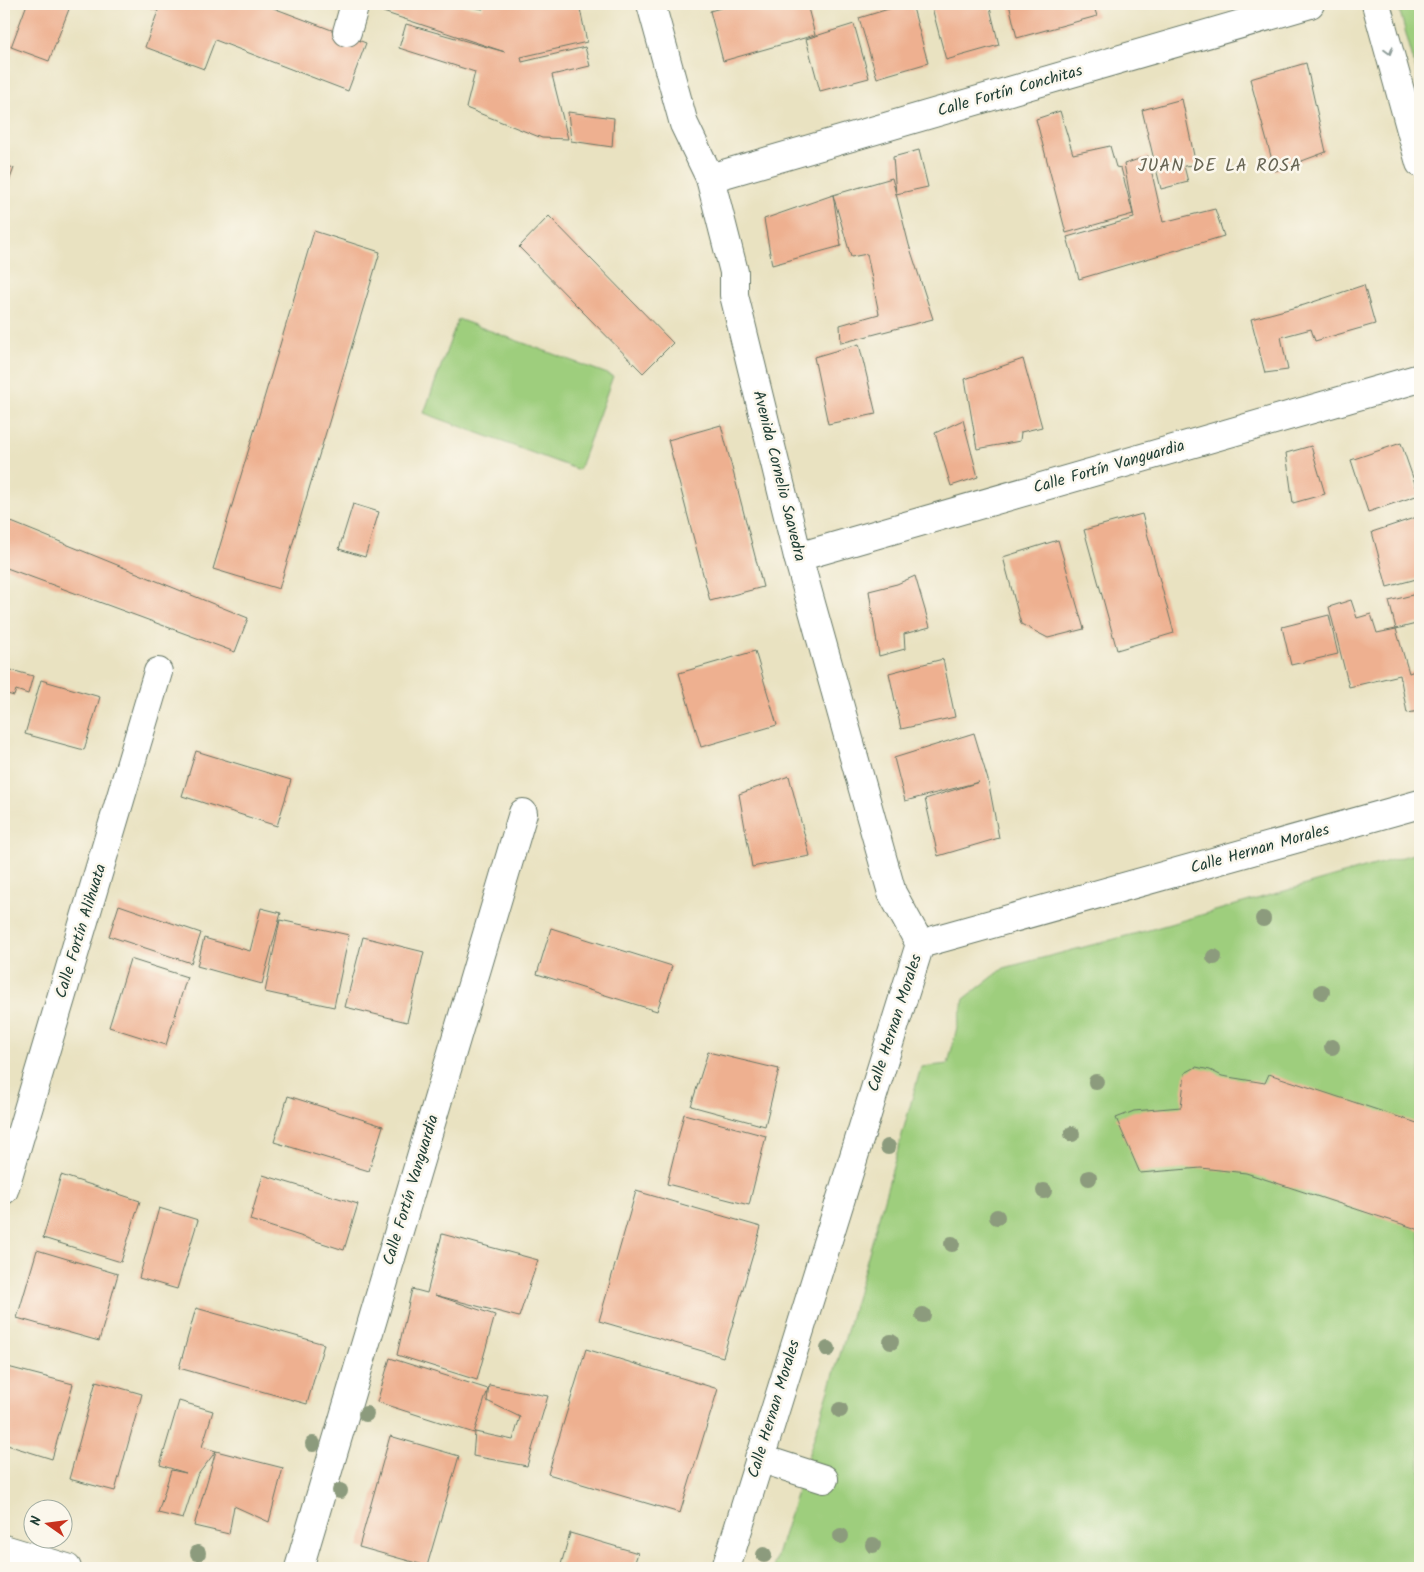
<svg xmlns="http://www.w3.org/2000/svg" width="1424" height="1572" viewBox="0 0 1424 1572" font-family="Kalam,sans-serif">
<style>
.green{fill:#9ece7d;stroke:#5e8658}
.building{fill:#eeb090}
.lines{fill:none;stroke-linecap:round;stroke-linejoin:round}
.minor-casing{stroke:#667765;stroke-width:30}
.minor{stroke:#fff;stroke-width:28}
.tree{fill:#8c9b7d}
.oneway{stroke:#8f9e9a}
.labels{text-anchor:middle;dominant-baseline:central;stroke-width:5;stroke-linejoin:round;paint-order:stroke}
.street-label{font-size:16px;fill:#1f3d34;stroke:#fbf7ec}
.neighbourhood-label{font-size:18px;letter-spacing:1px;fill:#676554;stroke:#fbf7ec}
</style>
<rect width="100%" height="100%" fill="#fbf7ec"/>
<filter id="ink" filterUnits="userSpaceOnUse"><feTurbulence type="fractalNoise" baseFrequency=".02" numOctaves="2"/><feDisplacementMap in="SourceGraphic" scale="10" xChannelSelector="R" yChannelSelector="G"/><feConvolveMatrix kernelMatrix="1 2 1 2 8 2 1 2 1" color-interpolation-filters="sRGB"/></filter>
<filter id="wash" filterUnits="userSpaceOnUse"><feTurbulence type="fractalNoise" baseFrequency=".0096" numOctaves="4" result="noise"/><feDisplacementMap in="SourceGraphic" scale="20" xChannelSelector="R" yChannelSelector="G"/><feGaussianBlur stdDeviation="1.12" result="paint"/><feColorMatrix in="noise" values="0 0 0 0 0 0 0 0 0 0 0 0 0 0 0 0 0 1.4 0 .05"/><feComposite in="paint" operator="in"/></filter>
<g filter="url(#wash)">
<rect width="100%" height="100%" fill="#e9e2c1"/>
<!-- green -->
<g class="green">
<path d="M1404,4H1420V84L1400,12Z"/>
<path d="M458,319L613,376L579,470L424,413Z"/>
<path d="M1420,852V1568H773L843,1345L921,1067L948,1064L964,999L1004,968L1149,930Z"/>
</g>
<g id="blocks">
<!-- building -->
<g class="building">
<path d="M27,4H71L49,61L11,47Z"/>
<path d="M139,4H263L366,43L348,91L215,40L204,69L145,47L158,11Z"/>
<path d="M386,4H453L483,9L482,4H579L587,42L521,57L522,62L585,47L590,66L552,75L568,139L542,138L466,108L475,72L399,48L406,24L505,52L383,12Z"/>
<path d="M735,4H807L815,35L723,61L710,11Z"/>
<path d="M905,4H912L928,63L877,78L859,18Z"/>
<path d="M931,4H989L999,45L946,60Z"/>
<path d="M1009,4H1093L1097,16L1017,38Z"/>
<path d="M854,24L869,78L820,91L806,39Z"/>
<path d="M1306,63L1326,152L1275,171L1250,79Z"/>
<path d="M1182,99L1196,165L1184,166L1188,182L1161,189L1142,110Z"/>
<path d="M1060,111L1073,154L1110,146L1116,167L1121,168L1133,214L1066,233L1036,119Z"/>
<path d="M568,112L614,118L612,147L571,141Z"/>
<path d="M919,150L928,187L896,194L893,157Z"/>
<path d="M1148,156L1163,222L1215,209L1224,236L1079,279L1067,237L1134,218L1124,164Z"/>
<path d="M4,165L14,168L4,195Z"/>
<path d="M892,178L909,245L933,319L841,343L840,325L879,314L867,254L851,257L833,195Z"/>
<path d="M833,195L841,246L772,265L764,219Z"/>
<path d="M549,216L673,343L643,373L519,247Z"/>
<path d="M314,231L380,252L279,589L213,569Z"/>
<path d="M1364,285L1375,324L1315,341L1311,329L1281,337L1288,370L1265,373L1251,319L1304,305Z"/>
<path d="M859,344L876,414L828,424L814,357Z"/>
<path d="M1023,359L1042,427L1021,432L1020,441L977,449L965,379Z"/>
<path d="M963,420L978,477L951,486L935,433Z"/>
<path d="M721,425L763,587L710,601L668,440Z"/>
<path d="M1401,443L1419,495L1368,512L1351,460Z"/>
<path d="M1311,446L1325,494L1293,503L1286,453Z"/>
<path d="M353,504L379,512L365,557L339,549Z"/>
<path d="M1142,514L1174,633L1117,650L1084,530Z"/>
<path d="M1420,516V578L1387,587L1372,532Z"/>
<path d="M4,519L248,618L235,652L4,567Z"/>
<path d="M1058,540L1084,629L1048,638L1021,624L1003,557Z"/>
<path d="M915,576L930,627L904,634L905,649L879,656L869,591L897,584Z"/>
<path d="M1420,593V623L1396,629L1409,673L1420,669V711L1407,713L1400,675L1349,687L1329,607L1351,600L1357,618L1371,614L1377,633L1396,629L1389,601Z"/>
<path d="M1329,615L1338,654L1291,665L1282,627Z"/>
<path d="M755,651L777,725L701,747L679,673Z"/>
<path d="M943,659L955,717L901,729L889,673Z"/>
<path d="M4,668L33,676L28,694L16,690L14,696L4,693Z"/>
<path d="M41,680L100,697L84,750L25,734Z"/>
<path d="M974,733L988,780L999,838L938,856L925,799L979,782L905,801L894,758Z"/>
<path d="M196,751L291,780L277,826L182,796Z"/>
<path d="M789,776L810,856L752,867L739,794Z"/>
<path d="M119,905L201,933L191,963L109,936Z"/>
<path d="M261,908L281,913L262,984L197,966L204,938L250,951Z"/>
<path d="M280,920L349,935L334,1007L265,992Z"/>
<path d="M551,928L672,966L657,1011L537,974Z"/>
<path d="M363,937L424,952L407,1022L345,1007Z"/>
<path d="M130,959L187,977L166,1045L109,1027Z"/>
<path d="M708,1052L779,1069L765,1126L691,1106Z"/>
<path d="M1196,1067L1210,1070L1222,1076L1265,1083L1269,1074L1420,1124V1230L1246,1173L1201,1168L1140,1173L1116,1118L1134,1111L1181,1107L1185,1073Z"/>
<path d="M288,1096L383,1126L369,1171L274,1142Z"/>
<path d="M684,1114L766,1136L749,1205L667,1184Z"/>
<path d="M61,1175L140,1201L121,1262L43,1238Z"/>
<path d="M263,1175L358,1204L344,1250L250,1220Z"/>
<path d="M636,1191L761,1227L723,1357L599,1321Z"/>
<path d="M159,1208L198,1220L177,1289L139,1278Z"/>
<path d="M442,1234L538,1260L519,1317L435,1295L495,1315L477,1380L397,1355L412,1289L427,1293Z"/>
<path d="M37,1250L118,1274L99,1341L17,1318Z"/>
<path d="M196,1308L324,1344L307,1404L179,1368Z"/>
<path d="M586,1349L718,1389L680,1513L548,1474Z"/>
<path d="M390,1358L488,1389L474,1433L377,1402Z"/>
<path d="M4,1366L73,1384L52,1459L4,1444Z"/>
<path d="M96,1381L142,1394L115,1491L69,1479Z"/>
<path d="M489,1385L548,1396L527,1466L473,1456L475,1432L513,1440L520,1417L487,1401Z"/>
<path d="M179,1401L213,1411L202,1447L216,1451L197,1476L183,1519L158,1513L171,1470L186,1473L160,1465Z"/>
<path d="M390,1436L459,1456L427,1566L359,1547Z"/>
<path d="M216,1451L283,1468L269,1522L234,1506L229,1534L194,1526Z"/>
<path d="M570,1533L638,1553L633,1568H560Z"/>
</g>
</g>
</g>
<g filter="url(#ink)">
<use href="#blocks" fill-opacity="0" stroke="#667765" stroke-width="1"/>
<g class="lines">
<defs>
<g id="minor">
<path d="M651,4L684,124L710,178L734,272V295L798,557L892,893L920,944"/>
<path d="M1376,4L1420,163"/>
<path d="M347,32L355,4"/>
<path d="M710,178L1310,4"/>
<path d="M798,557L1420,378"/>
<path d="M4,1190L158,672"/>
<path d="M759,1458L824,1479"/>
<path d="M4,1549L67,1568"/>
<path d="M299,1568L523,813"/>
<path d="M726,1568L920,944L1420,804"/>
</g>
</defs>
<!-- minor casing -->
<use href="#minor" class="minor-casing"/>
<!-- minor -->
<use href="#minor" class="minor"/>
</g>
<!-- trees -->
<g class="tree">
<circle cx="1263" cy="919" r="8"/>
<circle cx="1214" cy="957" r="8"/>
<circle cx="1322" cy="992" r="8"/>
<circle cx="1332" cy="1047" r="8"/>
<circle cx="1096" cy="1082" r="8"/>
<circle cx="1072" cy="1134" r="8"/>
<circle cx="888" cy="1147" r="8"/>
<circle cx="1089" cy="1178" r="8"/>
<circle cx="1044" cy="1191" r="8"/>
<circle cx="997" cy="1217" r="8"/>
<circle cx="952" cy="1244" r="8"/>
<circle cx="923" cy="1315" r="8"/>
<circle cx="891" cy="1342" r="8"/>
<circle cx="828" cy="1349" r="8"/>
<circle cx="840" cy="1410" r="8"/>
<circle cx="366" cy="1414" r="8"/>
<circle cx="313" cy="1444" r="8"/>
<circle cx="340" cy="1491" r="8"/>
<circle cx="841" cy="1536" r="8"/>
<circle cx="873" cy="1545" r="8"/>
<circle cx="198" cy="1553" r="8"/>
<circle cx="764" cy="1555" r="8"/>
</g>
<!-- one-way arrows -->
<defs><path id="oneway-chevron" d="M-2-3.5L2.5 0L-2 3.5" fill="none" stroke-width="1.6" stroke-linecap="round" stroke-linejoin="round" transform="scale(1.25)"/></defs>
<use class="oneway" href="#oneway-chevron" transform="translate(1389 51) rotate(74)"/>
</g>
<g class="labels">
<!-- street labels -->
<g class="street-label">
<text transform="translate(1010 91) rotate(-16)">Calle Fortín Conchitas</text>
<text transform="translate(1109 467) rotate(-16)">Calle Fortín Vanguardia</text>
<text transform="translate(779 476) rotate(76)">Avenida Cornelio Saavedra</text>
<text transform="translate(1260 849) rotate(-16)">Calle Hernan Morales</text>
<text transform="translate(81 931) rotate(-73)">Calle Fortín Alihuata</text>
<text transform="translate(895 1023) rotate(-72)">Calle Hernan Morales</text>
<text transform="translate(411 1190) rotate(-73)">Calle Fortín Vanguardia</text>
<text transform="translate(774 1409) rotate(-73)">Calle Hernan Morales</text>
</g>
<!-- neighbourhood labels -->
<g class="neighbourhood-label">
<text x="1220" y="166">JUAN DE LA ROSA</text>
</g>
</g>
<!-- margin -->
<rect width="1424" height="1572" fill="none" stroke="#fbf7ec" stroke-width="20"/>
<!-- north arrow -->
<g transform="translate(48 1524) rotate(284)"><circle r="24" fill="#fbf7ec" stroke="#a3ada2"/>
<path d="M0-4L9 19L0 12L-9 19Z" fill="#c8321e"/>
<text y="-8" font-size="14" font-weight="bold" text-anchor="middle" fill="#1f3d34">N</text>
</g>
</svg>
